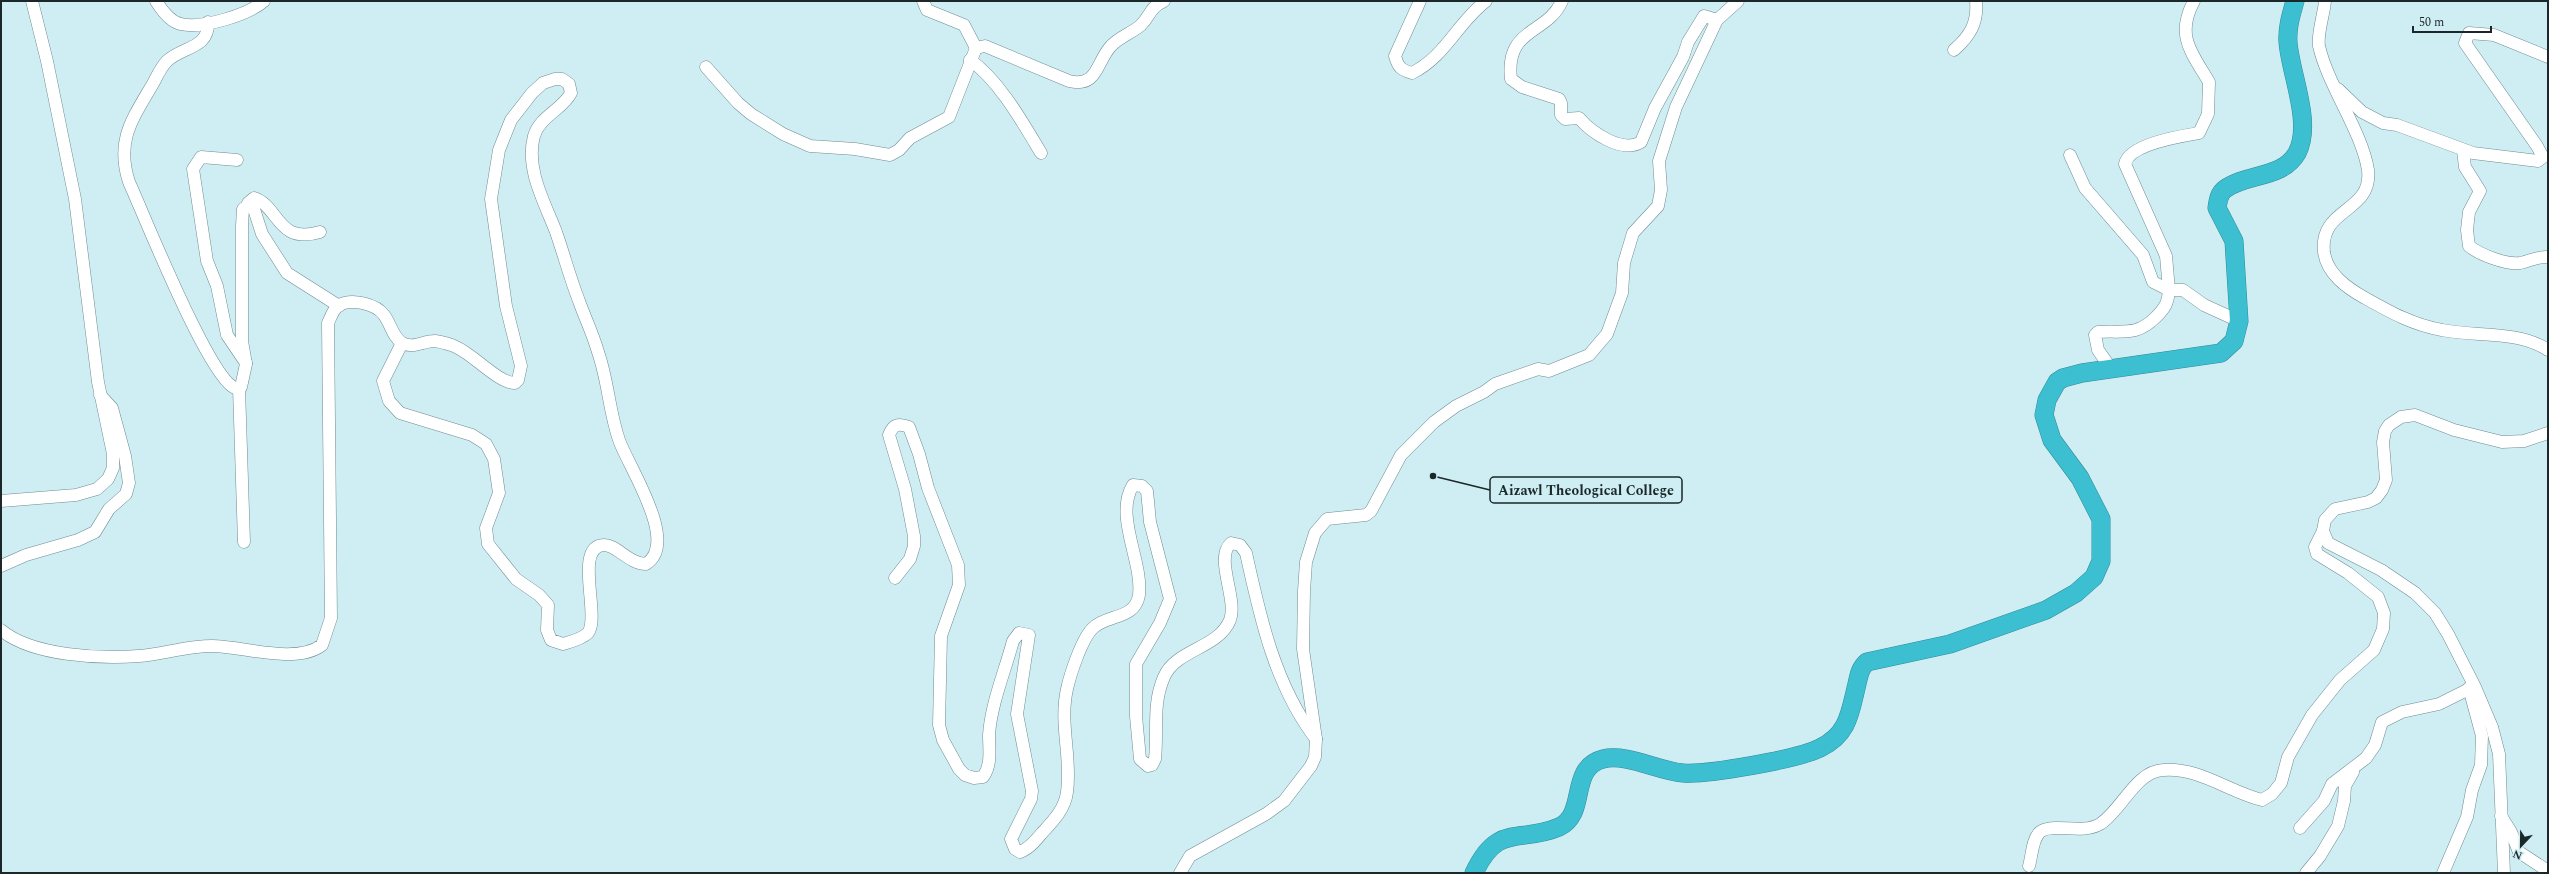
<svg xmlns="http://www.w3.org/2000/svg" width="2549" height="874" viewBox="0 0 2549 874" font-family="Spectral,serif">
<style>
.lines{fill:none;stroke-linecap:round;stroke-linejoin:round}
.minor-casing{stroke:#6f8c91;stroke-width:13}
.highway-casing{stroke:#318a97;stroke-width:19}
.minor{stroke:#fff;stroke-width:12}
.highway{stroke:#3dbfd2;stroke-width:18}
.leader{fill:none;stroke:#1b2729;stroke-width:1.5}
.callout-dot{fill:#1b2729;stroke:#ceeef3;stroke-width:1.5}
.callout{fill:#ceeef3;stroke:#1b2729;stroke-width:1.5}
.callout-label{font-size:14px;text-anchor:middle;font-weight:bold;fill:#1b2729}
</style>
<rect width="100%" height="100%" fill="#ceeef3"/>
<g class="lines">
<defs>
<g id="minor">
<path d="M156,1C161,9 170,22 181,24C202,29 248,15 264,1"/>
<path d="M923,1L927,10L964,25L976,48"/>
<path d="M1420,1L1395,56C1398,67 1401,70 1412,73C1445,57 1458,22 1486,1"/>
<path d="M1562,1C1547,35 1505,27 1511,79L1522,87L1559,99L1561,103V115L1565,119L1579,118C1591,132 1622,154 1641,142L1655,108L1683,57L1688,42L1704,16L1717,20"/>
<path d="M2194,1C2175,36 2192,53 2209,82L2208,114L2199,133C2181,136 2129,144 2125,164L2166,256L2169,290H2183L2204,305L2239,321"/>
<path d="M2325,1C2324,14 2317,34 2319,46C2328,86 2362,131 2368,170C2373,213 2319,207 2324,252C2327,274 2347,288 2365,298C2390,312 2413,325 2442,330C2476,337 2518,330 2548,350"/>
<path d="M208,22C209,49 183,46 167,61C160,68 156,79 151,87C131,121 116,142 129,182C144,215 209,378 235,388L241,387L246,364L242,341V226L243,209L250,204L253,206L262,234L287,273L339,306"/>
<path d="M1954,50C1970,36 1978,23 1976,1"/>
<path d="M970,60C999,80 1023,123 1041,153"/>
<path d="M706,67L738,103L751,114L783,134L810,146L855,149L890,155L899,150L910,138L949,117L976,48L985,46L1069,81C1098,88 1096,62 1111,46C1119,37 1132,33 1141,25C1151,15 1149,8 1164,1"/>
<path d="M2338,89L2362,112L2383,123L2397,125L2473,153L2538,161L2543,157L2537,146L2465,43L2469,33L2494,35L2548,57"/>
<path d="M2463,150L2465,167L2480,191L2469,212L2467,230L2469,246C2480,255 2507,265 2520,263C2530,261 2538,256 2548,257"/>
<path d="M2070,155L2085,188L2143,255L2153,282L2169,290C2168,303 2165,308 2156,317C2136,337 2123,330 2098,332L2095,335L2098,350L2112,370"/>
<path d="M237,160L201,157L193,169L207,261L217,286L227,335L246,363"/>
<path d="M248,203L254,198C279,206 277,245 320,232"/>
<path d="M239,388L244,542"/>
<path d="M1,501L76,495L97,489L108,479L113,468V454L98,382L75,199L47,61L32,1"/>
<path d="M1,566L26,555L78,540L95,532L109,509L126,494L129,483L125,456L112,408L100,395"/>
<path d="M895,578L910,559L914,546V536L905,489L889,435C893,424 899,423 909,427L919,454L928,488L958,565L959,585L941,636L939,725L943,740L959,769L965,775L974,778L983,777C992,765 989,749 989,735C991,704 1005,671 1013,641L1019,633L1029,635L1017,714L1032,791L1031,799L1011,839L1015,849L1020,852C1029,849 1036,840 1042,833C1053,821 1065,809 1067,792C1072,758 1059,724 1067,689C1070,675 1082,638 1093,628C1107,614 1135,620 1139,595C1143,561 1114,516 1133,485L1142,486L1147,491L1150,522L1170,599L1160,623L1136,664V716L1140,759L1148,766L1152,765L1155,759C1158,731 1152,704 1164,677C1176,649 1218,649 1230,620C1238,599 1214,558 1231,543L1240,545L1246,553C1260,617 1275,686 1316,739"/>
<path d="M1,630C32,656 100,659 139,656C163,654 187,646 212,646C242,646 296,665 322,645L331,618L328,323C331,317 333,309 339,305C352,298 376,304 384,315C391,324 392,336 402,343C413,349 423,341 435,341C441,342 450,344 456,347C473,354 498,383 515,383L518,380L521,366L506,306L491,199L499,150L511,120L532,93L543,83L555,79H562L569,84L571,93C562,110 540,116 534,136C525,169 545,203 556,232C564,255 570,278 579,301C585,318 593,334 598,352C608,380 609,411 619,440C628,466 680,543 646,564C629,564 617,545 604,545C573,546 601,617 588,633C582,639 570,642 563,644L551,640L547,630L548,605L539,595L516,579L488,544L486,528L499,493L494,459L486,444L472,435L400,413L389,401L383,381L402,343"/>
<path d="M2501,816L2511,832L2519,852L2548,871"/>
<path d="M2300,828L2324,801L2332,784L2366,758L2375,745L2382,722L2402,712L2439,704L2469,689"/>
<path d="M2029,866C2032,856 2032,839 2040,832C2052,822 2082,835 2100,824C2121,811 2136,771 2163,770C2199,767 2229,792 2262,800L2272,794L2281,783L2288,757L2312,715L2340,680L2374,650L2383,629L2384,613L2378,597L2348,573L2317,554L2315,547L2323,531"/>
<path d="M1180,873L1190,856L1266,814L1284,801L1311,766L1315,757L1316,739L1303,649L1304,591L1306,562L1315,533L1327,519L1366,515L1371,511L1401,455L1434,422L1456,406L1484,392L1495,384L1538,369L1549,371L1589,355L1607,334L1622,293L1624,263L1633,233L1658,206L1661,190L1659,161L1676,107L1717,20L1738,1"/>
<path d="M2306,873L2320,856L2338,826L2344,801L2345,786L2353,772"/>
<path d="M2443,873L2467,817L2472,790L2481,765L2482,736L2469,688"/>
<path d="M2504,873L2499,754L2492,727L2475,687L2448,634L2435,613L2415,593L2381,570L2328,543L2323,531L2325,520L2335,509L2368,502L2376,498L2382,490L2386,480L2383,442L2385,431L2389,425L2401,417L2415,415L2454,430L2502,442L2524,441L2548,433"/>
</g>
<path id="highway" d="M1474,873C1498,822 1519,844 1559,827C1588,814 1568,768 1603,759C1626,753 1659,771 1683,773C1708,775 1798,759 1820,748C1849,734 1850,712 1857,684C1859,675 1860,668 1867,662L1950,644L2046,610L2076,593L2094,577L2101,561V519L2080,478L2052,440L2044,415L2047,400L2057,382L2063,378L2082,373L2221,353L2234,341L2239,321L2234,241L2217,208C2218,201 2219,193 2225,189C2247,173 2282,179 2297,153C2313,123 2290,73 2288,42C2287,28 2291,15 2295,1"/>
</defs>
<!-- minor casing -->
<use href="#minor" class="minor-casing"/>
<!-- highway casing -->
<use href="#highway" class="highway-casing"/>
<!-- minor -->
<use href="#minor" class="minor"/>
<!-- highway -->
<use href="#highway" class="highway"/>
</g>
<!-- callouts -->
<path class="leader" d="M1433 476L1490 490"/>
<circle class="callout-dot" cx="1433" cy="476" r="4"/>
<rect class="callout" x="1490" y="477" width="192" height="26" rx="4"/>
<g class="callout-label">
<text x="1586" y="495">Aizawl Theological College</text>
</g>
<!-- border -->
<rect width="2549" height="874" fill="none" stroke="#1b2729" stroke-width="4"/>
<!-- north arrow -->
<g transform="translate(2521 846) rotate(202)" stroke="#ceeef3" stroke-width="3" paint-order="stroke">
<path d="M0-3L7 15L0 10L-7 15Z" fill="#1b2729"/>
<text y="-6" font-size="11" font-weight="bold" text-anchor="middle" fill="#1b2729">N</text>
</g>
<!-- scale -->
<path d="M2413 26v6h78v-6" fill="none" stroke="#1b2729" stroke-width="2"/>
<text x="2419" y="26" font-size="12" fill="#1b2729" stroke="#ceeef3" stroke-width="3" paint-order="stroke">50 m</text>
</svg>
